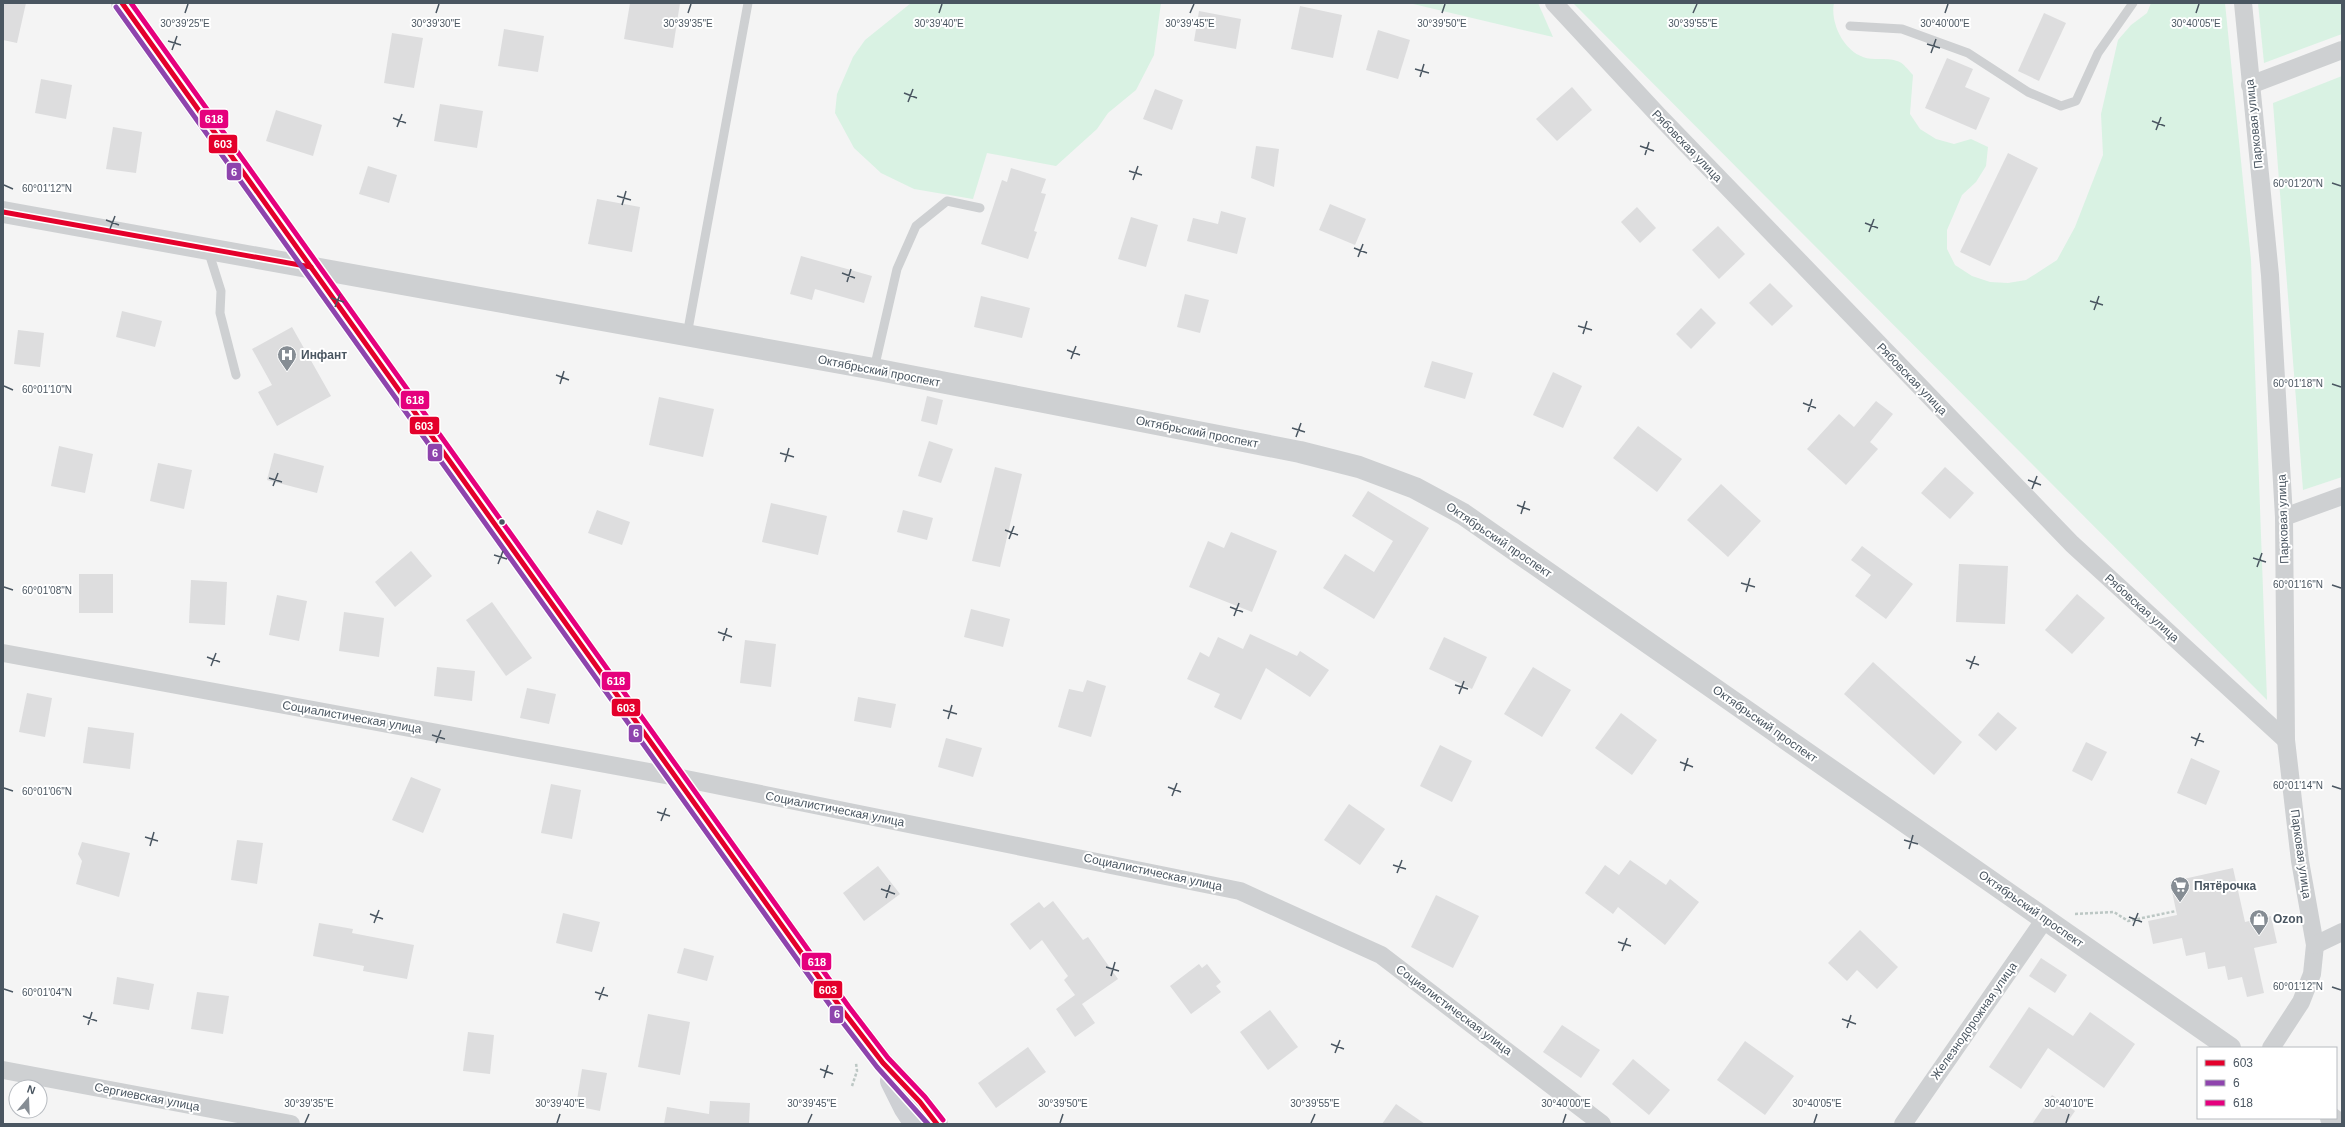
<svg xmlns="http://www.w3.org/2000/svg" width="2345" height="1127" viewBox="0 0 2345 1127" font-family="Helvetica,sans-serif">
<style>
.green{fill:#d9f2e3}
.building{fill:#ddddde}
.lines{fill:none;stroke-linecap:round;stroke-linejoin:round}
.path{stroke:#bcc7c4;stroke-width:2.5;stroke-dasharray:3 2;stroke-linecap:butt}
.service{stroke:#ced0d2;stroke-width:9}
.minor{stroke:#ced0d2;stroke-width:18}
.tertiary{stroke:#ced0d2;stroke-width:22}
.secondary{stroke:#ced0d4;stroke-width:22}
.bus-1-casing{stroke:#fff;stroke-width:8}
.bus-2-casing{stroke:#fff;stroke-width:8}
.bus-3-casing{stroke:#fff;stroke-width:8}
.bus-1{stroke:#e4002b;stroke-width:5}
.bus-2{stroke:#8e44ad;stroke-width:5}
.bus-3{stroke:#e5007d;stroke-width:5}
.ticks{fill:none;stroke:#4a5661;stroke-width:1.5}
.bus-dot{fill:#4a5661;stroke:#fff;stroke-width:1.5}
.labels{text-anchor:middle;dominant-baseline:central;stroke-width:4;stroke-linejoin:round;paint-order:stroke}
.street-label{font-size:12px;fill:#4a5661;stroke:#fff}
.poi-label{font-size:12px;font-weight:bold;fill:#4a5661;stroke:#fff;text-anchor:start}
.ticks-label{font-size:10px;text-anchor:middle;fill:#4a5661;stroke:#fff;stroke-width:4;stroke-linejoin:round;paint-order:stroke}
.line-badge{stroke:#fff;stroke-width:1.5}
.badge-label{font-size:11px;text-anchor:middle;font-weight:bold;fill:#fff}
</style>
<rect width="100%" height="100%" fill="#f4f4f4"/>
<!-- green -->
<g class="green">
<path d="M911,3H1161L1154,55L1136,90L1108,113L1097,129L1056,166L987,153L973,199L914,189L881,173L854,148L835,113L837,94L853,57L865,40Z"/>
<path d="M1409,3H1538L1553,37Z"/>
<path d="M1573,3H1834C1830,22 1843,50 1863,57C1873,61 1886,57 1897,61C1903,62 1909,71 1913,75L1910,114L1920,129L1936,139L1954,144L1971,139L1988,147L1986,166L1976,182L1962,195L1947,230V249L1955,265L1972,276L1990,282L2008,283L2026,280L2057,260L2075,227L2103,155L2101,114L2118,40L2131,25L2147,13L2151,3H2225L2251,260L2267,700Z"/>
<path d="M2258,3H2342V34L2264,63Z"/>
<path d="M2342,76V477L2303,490L2273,103Z"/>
</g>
<!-- building -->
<g class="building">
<path d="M3,3H26L17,43L3,40Z"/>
<path d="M630,3H680L673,48L624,39Z"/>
<path d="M1300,6L1342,15L1333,58L1291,49Z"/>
<path d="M1199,11L1241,19L1236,49L1194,41Z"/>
<path d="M2044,13L2066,23L2039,81L2018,71Z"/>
<path d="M504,29L544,36L538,72L498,66Z"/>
<path d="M1378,30L1410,40L1398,79L1366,70Z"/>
<path d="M392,33L423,38L414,88L384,83Z"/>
<path d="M1947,58L1973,69L1965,87L1990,98L1976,130L1925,108Z"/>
<path d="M41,79L72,85L66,119L35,113Z"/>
<path d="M1572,87L1592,110L1557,141L1536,119Z"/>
<path d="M1155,89L1183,100L1172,130L1143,119Z"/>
<path d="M440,104L483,111L477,148L434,141Z"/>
<path d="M276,110L322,125L313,156L266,141Z"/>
<path d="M113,127L142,132L136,173L106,169Z"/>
<path d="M1256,146L1279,149L1274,187L1251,178Z"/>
<path d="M2008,153L2038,168L1990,266L1960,252Z"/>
<path d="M368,166L397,175L389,203L359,194Z"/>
<path d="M1011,168L1046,179L1041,193L1046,194L1034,231L1037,232L1028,259L981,244L1002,180L1007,182Z"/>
<path d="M597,199L640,207L632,252L588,244Z"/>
<path d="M1330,204L1366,219L1355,245L1319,230Z"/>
<path d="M1637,207L1656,228L1640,243L1621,222Z"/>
<path d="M1221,211L1246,218L1237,254L1187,241L1193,218L1218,224Z"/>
<path d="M1131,217L1158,225L1146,267L1118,259Z"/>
<path d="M1718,226L1745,254L1719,279L1692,250Z"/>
<path d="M801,256L872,276L864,303L815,289L812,300L790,294Z"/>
<path d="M1770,283L1793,306L1772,326L1749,303Z"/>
<path d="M1185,294L1209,300L1200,333L1177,327Z"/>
<path d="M981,296L1030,308L1022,338L974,327Z"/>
<path d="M1701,308L1716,323L1691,349L1676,334Z"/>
<path d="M122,311L162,321L155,347L116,337Z"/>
<path d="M292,327L331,396L277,426L258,392L272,385L252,349Z"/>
<path d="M18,330L44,333L40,367L14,364Z"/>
<path d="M1432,361L1473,373L1465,399L1424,387Z"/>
<path d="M1553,372L1582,386L1563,428L1533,415Z"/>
<path d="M927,396L943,400L937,425L921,421Z"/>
<path d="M659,397L714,409L703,457L649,445Z"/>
<path d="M1876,401L1893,414L1870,442L1878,449L1846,485L1807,449L1839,414L1854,427Z"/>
<path d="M1638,426L1682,459L1657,492L1613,458Z"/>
<path d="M929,441L953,449L941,483L918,476Z"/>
<path d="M59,446L93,454L85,493L51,486Z"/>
<path d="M274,453L324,466L317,493L267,480Z"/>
<path d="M158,463L192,470L184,509L150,501Z"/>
<path d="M995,467L1022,474L1000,567L972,561Z"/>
<path d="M1945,467L1974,493L1950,519L1921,493Z"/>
<path d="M1721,484L1761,521L1728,557L1687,520Z"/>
<path d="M1368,491L1429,528L1374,619L1323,588L1345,554L1374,572L1393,541L1352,516Z"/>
<path d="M771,503L827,516L818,555L762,542Z"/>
<path d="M597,510L630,522L622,545L588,533Z"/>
<path d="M903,510L933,518L927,540L897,532Z"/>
<path d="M1231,532L1277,551L1252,612L1189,587L1208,541L1224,548Z"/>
<path d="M1862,546L1913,584L1886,619L1855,596L1871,575L1851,560Z"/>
<path d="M411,551L432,576L395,607L375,582Z"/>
<path d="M1959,564L2008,566L2005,624L1956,622Z"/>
<rect x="79" y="574" width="34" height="39"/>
<path d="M191,580L227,582L225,625L189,623Z"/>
<path d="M2077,594L2105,618L2072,654L2045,630Z"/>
<path d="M277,595L307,601L299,641L269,635Z"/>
<path d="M492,602L532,658L506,676L466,620Z"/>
<path d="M971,609L1010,619L1003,647L964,637Z"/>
<path d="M344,612L384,618L379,657L339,651Z"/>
<path d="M1250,634L1297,656L1300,651L1329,670L1310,697L1266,668L1241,720L1214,707L1220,694L1187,679L1200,652L1209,657L1218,637L1243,649Z"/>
<path d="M1444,637L1487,657L1472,689L1429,669Z"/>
<path d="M745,640L776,644L771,687L740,683Z"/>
<path d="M1873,662L1962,742L1934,775L1844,694Z"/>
<path d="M437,667L475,671L472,701L434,696Z"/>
<path d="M1533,667L1571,690L1542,737L1504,714Z"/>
<path d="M1087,680L1106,686L1091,737L1058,727L1069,689L1083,692Z"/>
<path d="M527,688L556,694L549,724L520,718Z"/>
<path d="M27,693L52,698L45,737L19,732Z"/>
<path d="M858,697L896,704L891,728L854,721Z"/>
<path d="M1998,712L2017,728L1996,751L1978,735Z"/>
<path d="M1621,713L1657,740L1632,775L1595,748Z"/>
<path d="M88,727L134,733L130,769L83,763Z"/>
<path d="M946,738L982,748L973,777L938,767Z"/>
<path d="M2086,742L2107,752L2092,781L2072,771Z"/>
<path d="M1440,745L1472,761L1452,802L1420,786Z"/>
<path d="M2191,758L2220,771L2206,805L2177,793Z"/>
<path d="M411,777L441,789L423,833L392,820Z"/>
<path d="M551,784L581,790L572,839L541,833Z"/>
<path d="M1349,804L1385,829L1360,865L1324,840Z"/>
<path d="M237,840L263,843L257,884L231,880Z"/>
<path d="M82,842L130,853L119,897L76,884L82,861L78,854Z"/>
<path d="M1630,860L1666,885L1670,879L1699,902L1665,945L1618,907L1613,914L1585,893L1605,865L1619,875Z"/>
<path d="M878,866L900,894L864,921L843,893Z"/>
<path d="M2233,868L2245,922L2271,916L2277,943L2254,948L2264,993L2247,997L2242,977L2228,980L2225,966L2208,969L2205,952L2186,956L2182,938L2153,944L2148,921L2177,915L2170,882Z"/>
<path d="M1436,895L1479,916L1453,968L1411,947Z"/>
<path d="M1053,901L1083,940L1088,937L1118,979L1082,1004L1095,1023L1075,1037L1056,1009L1075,995L1064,980L1068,976L1042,940L1030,950L1010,924L1039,902L1044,908Z"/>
<path d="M563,913L600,922L592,952L556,943Z"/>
<path d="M319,923L353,929L352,933L414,945L407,979L363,971L364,966L313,956Z"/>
<path d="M1860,930L1898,967L1877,989L1857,970L1847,981L1828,963Z"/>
<path d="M684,948L714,956L707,981L677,973Z"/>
<path d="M2041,958L2067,975L2055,993L2029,976Z"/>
<path d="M1199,964L1202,968L1207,964L1221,982L1216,986L1221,992L1191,1014L1170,986Z"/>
<path d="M117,977L154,984L149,1010L113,1004Z"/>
<path d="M197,992L229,996L223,1034L191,1029Z"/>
<path d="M2029,1007L2073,1036L2090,1012L2135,1044L2104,1088L2048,1048L2021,1089L1989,1067Z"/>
<path d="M1270,1010L1298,1047L1268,1070L1240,1032Z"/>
<path d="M648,1014L690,1022L680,1075L638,1067Z"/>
<path d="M1562,1025L1600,1050L1581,1078L1543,1052Z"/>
<path d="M468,1032L494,1035L490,1074L463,1071Z"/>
<path d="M1745,1041L1794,1076L1765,1115L1717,1080Z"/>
<path d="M1028,1047L1046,1072L996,1108L978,1083Z"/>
<path d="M1633,1059L1670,1090L1649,1115L1612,1084Z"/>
<path d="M582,1069L607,1073L600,1111L576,1106Z"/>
<path d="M2052,1095L2075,1111L2066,1124H2032Z"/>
<path d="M710,1101L750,1103L749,1124H664L667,1107L709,1114Z"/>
<path d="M1396,1104L1425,1124H1382Z"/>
</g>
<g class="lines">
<!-- path -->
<g class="path">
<path d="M2075,914L2114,912L2128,921L2176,911"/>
<path d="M852,1086L857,1071L856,1063"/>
</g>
<!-- service -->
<g class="service">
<path d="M1850,26L1902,29L1968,53L2028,92L2061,106L2076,101L2098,53L2133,3"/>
<path d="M208,250L221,291L220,313L236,375"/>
<path d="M687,335L748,3"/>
<path d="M874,369L897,269L916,226L947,201L980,208"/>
</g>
<!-- minor -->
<g class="minor">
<path d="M1554,3L1658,115L2072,544L2286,740"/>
<path d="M2243,3L2270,275L2284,517L2286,740L2300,861L2315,945L2312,974L2301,1002L2271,1048"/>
<path d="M2250,85L2342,50"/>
<path d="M2284,517L2342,496"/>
<path d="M3,653L676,777L1240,891L1381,955L1602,1124"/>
<path d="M2315,945L2342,932"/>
<path d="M3,1070L291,1124"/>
<path d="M1903,1124L2045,919"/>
</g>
<!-- tertiary -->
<g class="tertiary">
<path d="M3,212L874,369L1300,452L1359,467L1415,488L1463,514L2230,1048"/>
<path d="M2331,1118L2339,1124"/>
</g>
<!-- secondary -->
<g class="secondary">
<path d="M122,3L843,1011L883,1063L920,1102L937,1124"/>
<path d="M891,1081L905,1109L915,1124"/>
</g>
<defs>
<g id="bus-1">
<path d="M122,3L843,1011L883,1063L920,1102L937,1124"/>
<path d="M3,212L311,267"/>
</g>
<path id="bus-2" d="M116,7L837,1015L877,1067L928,1124"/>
<path id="bus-3" d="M131,3L849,1007L888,1058L925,1097L943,1120"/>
</defs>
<!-- bus-1 casing -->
<use href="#bus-1" class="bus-1-casing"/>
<!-- bus-2 casing -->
<use href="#bus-2" class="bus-2-casing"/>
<!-- bus-3 casing -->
<use href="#bus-3" class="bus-3-casing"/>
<!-- bus-1 -->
<use href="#bus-1" class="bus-1"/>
<!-- bus-2 -->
<use href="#bus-2" class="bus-2"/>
<!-- bus-3 -->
<use href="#bus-3" class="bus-3"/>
</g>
<!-- ticks -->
<path class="ticks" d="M185,13L188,4M436,13L439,4M688,13L691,4M939,13L942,4M1190,13L1194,4M1442,13L1445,4M1693,13L1697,4M1945,13L1948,4M2196,13L2199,4M168,41L181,45M1927,44L1940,48M172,50L177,36M1931,53L1936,39M1415,69L1429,73M1420,77L1424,64M904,93L917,98M908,102L913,89M393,118L406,123M2152,121L2165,126M397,127L402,114M2156,130L2161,117M1640,146L1654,151M1645,155L1649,142M1129,171L1142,175M1133,180L1138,166M2332,183L2341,186M4,185L13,189M617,196L631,200M622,205L626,191M106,220L119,225M1865,223L1878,228M110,229L115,216M1869,232L1874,219M1354,248L1367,253M1358,257L1363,244M842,273L855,278M847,282L851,269M331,298L344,302M2090,301L2103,305M335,307L340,294M2094,310L2099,296M1578,326L1592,330M1583,334L1587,321M1067,350L1080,355M1071,359L1076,346M556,375L569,380M560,384L564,371M2332,384L2341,387M4,386L13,390M1803,403L1816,408M1808,412L1812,399M1292,428L1305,432M1296,437L1301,423M780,453L794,457M785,462L789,448M269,478L282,482M2028,480L2041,485M273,486L278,473M2032,489L2037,476M1517,505L1530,510M1521,514L1525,501M1005,530L1018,535M1009,539L1014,526M494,555L507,559M2253,558L2266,562M498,564L503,551M2257,567L2262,553M1741,583L1755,587M2332,585L2341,588M4,587L13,590M1746,592L1750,578M1230,607L1243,612M1234,616L1239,603M718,632L732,637M723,641L727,628M207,657L220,662M1966,660L1979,665M211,666L216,653M1970,669L1975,656M1455,685L1468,689M1459,694L1464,681M943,710L957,714M948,719L952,705M432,735L445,739M2191,737L2204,742M436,743L441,730M2195,746L2200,733M1680,762L1693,767M1684,771L1688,758M2332,786L2341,789M1168,787L1181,792M4,788L13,791M1172,796L1177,783M657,812L670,816M661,821L666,808M145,837L158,841M1904,840L1918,844M150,846L154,832M1909,849L1913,835M1393,865L1406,869M1397,873L1402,860M881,889L895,894M886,898L890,885M370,914L383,919M2129,917L2142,922M374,923L379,910M2133,926L2138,913M1618,942L1631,946M1622,951L1627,938M1106,967L1119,971M1111,976L1115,962M2332,987L2341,990M4,989L13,992M595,992L608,996M599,1000L604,987M83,1016L97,1021M1842,1019L1856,1024M88,1025L92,1012M1847,1028L1851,1015M1331,1044L1344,1049M1335,1053L1340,1040M820,1069L833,1074M824,1078L828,1065M305,1123L309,1114M557,1123L560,1114M808,1123L812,1114M1060,1123L1063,1114M1311,1123L1315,1114M1563,1123L1566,1114M1814,1123L1817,1114M2066,1123L2069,1114"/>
<!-- icons -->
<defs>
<symbol id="hospital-pin" viewBox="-11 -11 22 30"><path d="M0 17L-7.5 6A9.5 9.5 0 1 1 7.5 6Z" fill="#868d94" stroke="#fff"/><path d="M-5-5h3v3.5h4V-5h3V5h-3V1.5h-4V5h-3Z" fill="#fff"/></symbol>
<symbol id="supermarket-pin" viewBox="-11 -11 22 30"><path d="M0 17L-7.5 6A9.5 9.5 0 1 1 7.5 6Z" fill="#868d94" stroke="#fff"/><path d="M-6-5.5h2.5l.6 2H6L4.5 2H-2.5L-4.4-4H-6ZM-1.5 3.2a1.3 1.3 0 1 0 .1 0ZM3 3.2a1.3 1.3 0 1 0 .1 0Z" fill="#fff"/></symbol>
<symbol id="shop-pin" viewBox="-11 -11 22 30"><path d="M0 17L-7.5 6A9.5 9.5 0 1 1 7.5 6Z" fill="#868d94" stroke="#fff"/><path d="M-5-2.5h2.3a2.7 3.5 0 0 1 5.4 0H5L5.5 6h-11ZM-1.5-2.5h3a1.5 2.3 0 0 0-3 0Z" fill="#fff"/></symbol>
</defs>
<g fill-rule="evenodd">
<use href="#hospital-pin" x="276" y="344" width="22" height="30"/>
<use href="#supermarket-pin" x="2169" y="875" width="22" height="30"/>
<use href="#shop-pin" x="2248" y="908" width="22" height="30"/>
</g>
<!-- markers -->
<circle class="bus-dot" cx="502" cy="522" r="3.5"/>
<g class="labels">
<!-- street labels -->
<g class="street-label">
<text transform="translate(2254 124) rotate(-96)">Парковая улица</text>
<text transform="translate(1687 146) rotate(46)">Рябовская улица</text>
<text transform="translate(879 371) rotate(11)">Октябрьский проспект</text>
<text transform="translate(1912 379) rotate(46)">Рябовская улица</text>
<text transform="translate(1197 432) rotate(11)">Октябрьский проспект</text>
<text transform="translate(2283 519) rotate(-92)">Парковая улица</text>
<text transform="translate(1499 540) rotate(34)">Октябрьский проспект</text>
<text transform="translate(2142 608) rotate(42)">Рябовская улица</text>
<text transform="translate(352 717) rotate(10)">Социалистическая улица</text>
<text transform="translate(1765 724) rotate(35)">Октябрьский проспект</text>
<text transform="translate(835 809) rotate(11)">Социалистическая улица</text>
<text transform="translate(2301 854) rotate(82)">Парковая улица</text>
<text transform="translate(1153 872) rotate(12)">Социалистическая улица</text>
<text transform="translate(2031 909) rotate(35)">Октябрьский проспект</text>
<text transform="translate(1454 1010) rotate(37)">Социалистическая улица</text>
<text transform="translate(1974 1021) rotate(-55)">Железнодорожная улица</text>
<text transform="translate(147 1097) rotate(11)">Сергиевская улица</text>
</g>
<!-- poi labels -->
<g class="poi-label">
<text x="301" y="355">Инфант</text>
<text x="2194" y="886">Пятёрочка</text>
<text x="2273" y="919">Ozon</text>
</g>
</g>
<g class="ticks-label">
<text x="185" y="27">30°39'25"E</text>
<text x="436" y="27">30°39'30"E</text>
<text x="688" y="27">30°39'35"E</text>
<text x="939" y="27">30°39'40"E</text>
<text x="1190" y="27">30°39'45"E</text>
<text x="1442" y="27">30°39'50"E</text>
<text x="1693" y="27">30°39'55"E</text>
<text x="1945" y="27">30°40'00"E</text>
<text x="2196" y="27">30°40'05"E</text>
<text x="2298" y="187">60°01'20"N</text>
<text x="47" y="192">60°01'12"N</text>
<text x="2298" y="387">60°01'18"N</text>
<text x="47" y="393">60°01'10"N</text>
<text x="2298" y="588">60°01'16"N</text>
<text x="47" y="594">60°01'08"N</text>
<text x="2298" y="789">60°01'14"N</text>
<text x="47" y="795">60°01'06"N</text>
<text x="2298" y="990">60°01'12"N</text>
<text x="47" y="996">60°01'04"N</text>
<text x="309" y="1107">30°39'35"E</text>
<text x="560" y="1107">30°39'40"E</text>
<text x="812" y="1107">30°39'45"E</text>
<text x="1063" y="1107">30°39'50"E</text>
<text x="1315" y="1107">30°39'55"E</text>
<text x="1566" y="1107">30°40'00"E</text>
<text x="1817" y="1107">30°40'05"E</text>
<text x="2069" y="1107">30°40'10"E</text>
</g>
<g class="line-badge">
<rect x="199" y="109" width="30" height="20" rx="4" fill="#e5007d"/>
<rect x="208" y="134" width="30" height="20" rx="4" fill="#e4002b"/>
<rect x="226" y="162" width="16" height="19" rx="4" fill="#8e44ad"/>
<rect x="400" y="390" width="30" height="20" rx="4" fill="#e5007d"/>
<rect x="409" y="416" width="31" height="19" rx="4" fill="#e4002b"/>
<rect x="427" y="443" width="16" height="19" rx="4" fill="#8e44ad"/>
<rect x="601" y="671" width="30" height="20" rx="4" fill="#e5007d"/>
<rect x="611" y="698" width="30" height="19" rx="4" fill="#e4002b"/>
<rect x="628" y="724" width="15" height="19" rx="4" fill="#8e44ad"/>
<rect x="801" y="952" width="31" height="19" rx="4" fill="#e5007d"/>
<rect x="813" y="980" width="30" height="19" rx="4" fill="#e4002b"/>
<rect x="829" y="1005" width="15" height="19" rx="4" fill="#8e44ad"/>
</g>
<g class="badge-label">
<text x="214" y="123">618</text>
<text x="223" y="148">603</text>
<text x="234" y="176">6</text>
<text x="415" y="404">618</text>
<text x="424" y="430">603</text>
<text x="435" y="457">6</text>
<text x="616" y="685">618</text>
<text x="626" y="712">603</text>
<text x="636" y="737">6</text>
<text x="817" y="966">618</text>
<text x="828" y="994">603</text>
<text x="837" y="1018">6</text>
</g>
<!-- border -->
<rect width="2345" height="1127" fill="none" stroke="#4a5661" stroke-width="8"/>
<!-- legend -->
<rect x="2197" y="1047" width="140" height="72" fill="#ffffff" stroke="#b7bbc0"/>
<rect x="2205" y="1060" width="20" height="6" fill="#e4002b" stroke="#b7bbc0"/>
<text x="2233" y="1067" font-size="12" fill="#4a5661">603</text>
<rect x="2205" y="1080" width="20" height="6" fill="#8e44ad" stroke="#b7bbc0"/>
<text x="2233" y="1087" font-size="12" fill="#4a5661">6</text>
<rect x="2205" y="1100" width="20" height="6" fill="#e5007d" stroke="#b7bbc0"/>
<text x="2233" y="1107" font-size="12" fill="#4a5661">618</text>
<!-- north arrow -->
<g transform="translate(28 1099) rotate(19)"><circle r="19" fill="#ffffff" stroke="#b7bbc0"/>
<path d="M0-3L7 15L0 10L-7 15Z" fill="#868d94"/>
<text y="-6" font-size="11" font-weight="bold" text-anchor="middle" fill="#4a5661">N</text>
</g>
</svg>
